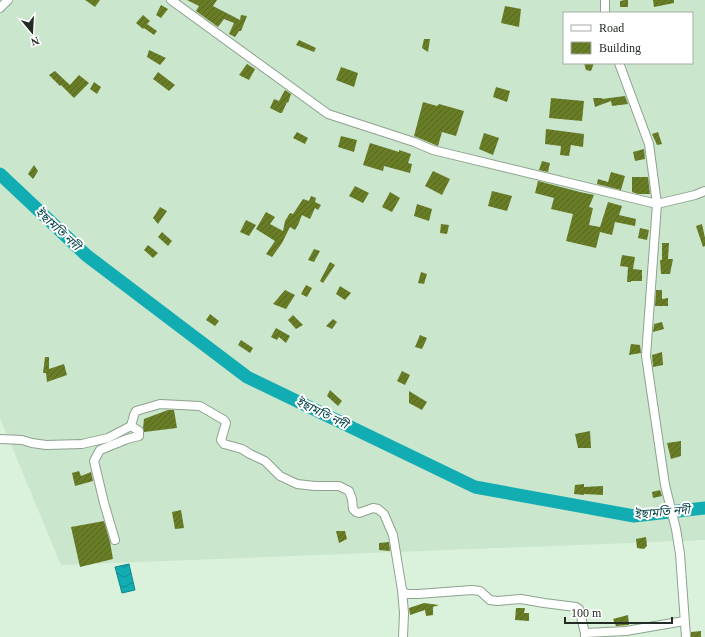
<svg xmlns="http://www.w3.org/2000/svg" width="705" height="637" viewBox="0 0 705 637" font-family="'Times New Roman','Noto Sans Bengali',serif">
<style>
.built{fill:#cae6cc;fill-rule:evenodd}
.water{fill:url(#water-waves);stroke:#168688}
.lines{fill:none;stroke-linecap:round;stroke-linejoin:round}
.river{stroke:#11adb3;stroke-width:13}
.building{fill:url(#building-hatch)}
.minor-casing{stroke:#8da28f;stroke-width:10}
.minor{stroke:#fff;stroke-width:8}
.labels{text-anchor:middle;dominant-baseline:central;stroke-width:4;stroke-linejoin:round;paint-order:stroke}
.water-label{font-size:12px;font-style:italic;fill:#074548;stroke:#fff}
</style>
<defs>
<pattern id="water-waves" width="16" height="10" patternUnits="userSpaceOnUse"><rect width="16" height="10" fill="#11adb3"/><path d="M0 5q4-4 8 0t8 0" fill="none" stroke="#108d91"/></pattern>
<pattern id="building-hatch" width="6" height="6" patternUnits="userSpaceOnUse"><rect width="6" height="6" fill="#697d26"/><path d="M-1 1l2-2M0 6l6-6M5 7l2-2" fill="none" stroke="#566721"/></pattern>
</defs>
<rect width="100%" height="100%" fill="#daf1dc"/>
<!-- built -->
<path class="built" d="M0,0H705V540L61,565L0,418ZM564,13H692V63H564Z"/>
<!-- water -->
<path class="water" d="M129,564L135,590L122,593L115,567Z"/>
<g class="lines">
<!-- river -->
<path class="river" d="M0,174L86,255L247,377L475,487L634,516L705,508"/>
</g>
<!-- building -->
<g class="building">
<path d="M85,0H100L95,7Z"/>
<path d="M187,0H217L213,6L240,20L241,15L247,16L241,31H239L235,37L229,34L234,23L224,19L218,27L196,11L199,6Z"/>
<path d="M625,0H628V7H620V1Z"/>
<path d="M653,0H674V3L654,7Z"/>
<path d="M161,5L168,9L161,18L156,15Z"/>
<path d="M505,6L521,9L519,27L501,23Z"/>
<path d="M143,15L150,21L147,24L157,31L154,35L144,28L143,29L136,23Z"/>
<path d="M424,39H430L428,52L422,48Z"/>
<path d="M299,40L316,48L314,52L296,45Z"/>
<path d="M149,50L166,58L160,65L147,57Z"/>
<path d="M584,63H594L591,71L586,70Z"/>
<path d="M247,64L255,69L249,80L239,75Z"/>
<path d="M341,67L358,73L354,87L336,80Z"/>
<path d="M55,71L70,85L79,75L89,83L74,98L61,85L60,86L49,75Z"/>
<path d="M158,72L175,85L169,91L153,79Z"/>
<path d="M94,82L101,87L97,94L90,89Z"/>
<path d="M496,87L510,91L507,102L493,97Z"/>
<path d="M285,90L291,94L288,103L287,102L282,113H280L270,108L274,99L279,101Z"/>
<path d="M625,96L628,104L612,106L611,101L595,107L593,98H602V99Z"/>
<path d="M551,98L584,101L582,121L549,118Z"/>
<path d="M423,102L437,106L439,104L464,111L456,136L442,132L438,146L414,136Z"/>
<path d="M546,129L584,134L583,147L571,145L569,156L560,155L561,146L545,144Z"/>
<path d="M297,132L308,138L305,144L293,138Z"/>
<path d="M658,132L662,144L657,145L652,134Z"/>
<path d="M484,133L499,138L493,155L479,149Z"/>
<path d="M341,136L357,140L354,152L338,147Z"/>
<path d="M370,143L399,152V150L411,154L408,163L412,164L410,173L384,166L383,171L363,165Z"/>
<path d="M644,149L645,159L635,161L633,152Z"/>
<path d="M542,161L550,163L548,172L539,170Z"/>
<path d="M34,165L38,171L33,179L28,174Z"/>
<path d="M433,171L450,179L442,195L425,186Z"/>
<path d="M611,172L625,176L621,190L597,184L598,179L608,182Z"/>
<path d="M632,177H648L650,194H638L632,192Z"/>
<path d="M538,181L580,192L594,195L589,207L593,208L589,225L600,227L608,202L622,206L619,215L636,219L635,226L615,222L612,235L600,232L596,248L566,241L573,214L551,209L554,198L535,193Z"/>
<path d="M355,186L369,193L363,203L349,196Z"/>
<path d="M492,191L512,196L507,211L488,206Z"/>
<path d="M390,192L400,198L392,212L382,207Z"/>
<path d="M311,196L316,198L315,202L321,205L318,210L315,208L310,219L302,215L298,225L295,230L290,227L282,243L272,257L266,254L275,241L256,229L266,212L275,217L270,224L283,231L285,221L290,213L293,214L303,199L309,201Z"/>
<path d="M417,204L432,209L429,221L414,216Z"/>
<path d="M160,207L167,211L158,224L153,218Z"/>
<path d="M246,220L256,225L249,236L240,232Z"/>
<path d="M441,224L449,225L447,234L440,233Z"/>
<path d="M702,224L705,238V246L703,247L696,226Z"/>
<path d="M640,228L649,230L647,240L638,238Z"/>
<path d="M162,232L172,241L168,246L158,237Z"/>
<path d="M662,243H669L668,259H673L670,274H661L660,260H662Z"/>
<path d="M148,245L158,253L153,258L144,250Z"/>
<path d="M314,249L320,251L314,262L308,260Z"/>
<path d="M622,255L635,257L633,269L642,270V281H631V282H627L628,267L620,266Z"/>
<path d="M330,262L335,265L323,283L320,281Z"/>
<path d="M421,272L427,274L424,284L418,283Z"/>
<path d="M306,285L312,288L307,297L301,294Z"/>
<path d="M340,286L351,293L345,300L336,294Z"/>
<path d="M285,290L295,295L286,309L273,304Z"/>
<path d="M656,290H662V299L668,298V306H655Z"/>
<path d="M210,314L219,321L215,326L206,320Z"/>
<path d="M293,315L303,325L296,329L288,320Z"/>
<path d="M333,319L337,322L332,329L326,326Z"/>
<path d="M662,322L664,329L653,332L654,324Z"/>
<path d="M276,328L290,336L286,343L279,337L277,340L271,337Z"/>
<path d="M420,335L427,338L422,349L415,347Z"/>
<path d="M241,340L253,348L250,353L238,345Z"/>
<path d="M631,344L640,345L641,353L629,355Z"/>
<path d="M662,352L663,365L653,367L652,355Z"/>
<path d="M45,357H49V369L64,364L67,375L47,382L46,373H43Z"/>
<path d="M402,371L410,375L405,385L397,381Z"/>
<path d="M330,390L342,401L338,406L327,396Z"/>
<path d="M409,391L427,402L422,410L409,403Z"/>
<path d="M168,410H174L177,428L144,432L143,428L144,419Z"/>
<path d="M590,431L591,448H578L575,434Z"/>
<path d="M681,441V456L671,459L667,443Z"/>
<path d="M79,471L81,476L91,472L93,481L75,486L72,473Z"/>
<path d="M584,484V487L603,486V495L584,494V495L574,494L575,485Z"/>
<path d="M660,490L662,496L653,498L652,492Z"/>
<path d="M181,510L184,528L175,529L172,512Z"/>
<path d="M104,521L110,542L113,559L80,567L71,527Z"/>
<path d="M336,531H345L347,539L339,543Z"/>
<path d="M646,537L647,546L644,549L637,548L636,539Z"/>
<path d="M389,542L390,551L379,550V543Z"/>
<path d="M424,603L439,605L433,607V615L426,616L425,610L410,615L409,608Z"/>
<path d="M516,608H525L524,613H529V621L515,620Z"/>
<path d="M628,615L629,625L616,626L613,619Z"/>
<path d="M701,631V637H691V632Z"/>
</g>
<g class="lines">
<defs>
<g id="minor">
<path d="M171,0L328,114L414,142L433,150L657,204L695,195L705,191"/>
<path d="M0,8L8,0"/>
<path d="M605,13V0"/>
<path d="M619,63L649,144L657,204L646,356L665,485L676,529L680,554L686,637"/>
<path d="M131,426L134,415L136,411L160,404L200,406L224,420L226,423L221,440L224,444L242,449L250,454L265,461L280,476L297,484L315,486H339L349,491L352,499L353,509L356,512L359,513L373,508L378,509L384,514L393,535L402,590L406,594H418L472,590L480,591L490,600L497,601L521,599L544,603L576,607L579,609L585,633"/>
<path d="M0,439L22,440L32,443L46,445L82,444L108,438L131,426"/>
<path d="M115,540L104,503L94,461L100,450L127,439L139,436V431L131,426"/>
<path d="M402,590L404,613L403,637"/>
<path d="M585,637V633L626,631L684,621"/>
</g>
</defs>
<!-- minor casing -->
<use href="#minor" class="minor-casing"/>
<!-- minor -->
<use href="#minor" class="minor"/>
</g>
<g class="labels">
<!-- water labels -->
<g class="water-label">
<text transform="translate(58 229) rotate(43)">ইছামতি নদী</text>
<text transform="translate(322 413) rotate(26)">ইছামতি নদী</text>
<text transform="translate(662 512) rotate(-5)">ইছামতি নদী</text>
</g>
</g>
<!-- legend -->
<rect x="563" y="12" width="130" height="52" fill="#ffffff" stroke="#a7aba7"/>
<rect x="571" y="25" width="20" height="6" fill="#ffffff" stroke="#a7aba7"/>
<text x="599" y="32" font-size="12" fill="#232c24">Road</text>
<rect x="571" y="42" width="20" height="12" fill="url(#building-hatch)" stroke="#a7aba7"/>
<text x="599" y="52" font-size="12" fill="#232c24">Building</text>
<!-- north arrow -->
<g transform="translate(32 32) rotate(162)" stroke="#ffffff" stroke-width="3" paint-order="stroke">
<path d="M0-3L7 15L0 10L-7 15Z" fill="#232c24"/>
<text y="-6" font-size="11" font-weight="bold" text-anchor="middle" fill="#232c24">N</text>
</g>
<!-- scale -->
<path d="M565 617v6h107v-6" fill="none" stroke="#232c24" stroke-width="2"/>
<text x="571" y="617" font-size="12" fill="#232c24" stroke="#ffffff" stroke-width="3" paint-order="stroke">100 m</text>
</svg>
